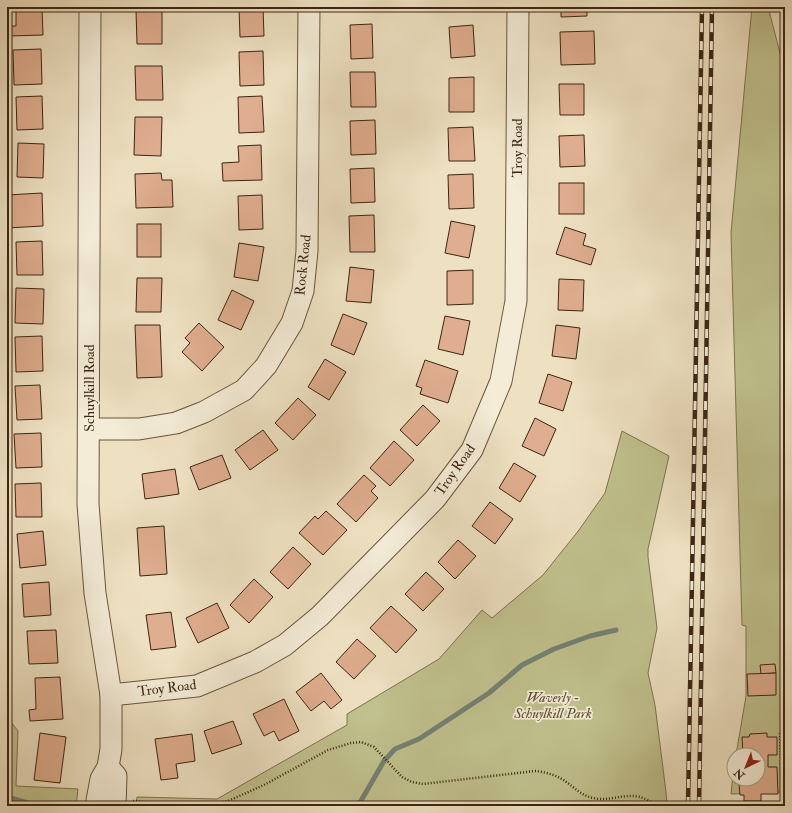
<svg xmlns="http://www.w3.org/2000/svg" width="792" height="813" viewBox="0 0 792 813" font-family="'IM FELL Double Pica',serif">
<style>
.green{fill:#c0c18e;stroke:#7e7450}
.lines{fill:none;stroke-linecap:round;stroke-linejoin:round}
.stream{stroke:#748174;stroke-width:5}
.building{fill:#dfad8f;stroke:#3c2612}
.minor-casing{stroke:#68553e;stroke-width:23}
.path{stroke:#3c2612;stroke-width:2.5;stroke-dasharray:1 2;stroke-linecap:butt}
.minor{stroke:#f4ecd7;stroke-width:21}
.rail-casing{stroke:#3c2612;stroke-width:4.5}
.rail{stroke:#f4ecd7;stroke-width:3;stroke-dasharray:9;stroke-linecap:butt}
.labels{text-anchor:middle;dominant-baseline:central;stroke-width:3.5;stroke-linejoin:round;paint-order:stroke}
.street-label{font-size:14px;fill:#3c2612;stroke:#f4ecd7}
.park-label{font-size:14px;font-style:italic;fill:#5d4d31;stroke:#f4ecd7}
</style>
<rect width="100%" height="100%" fill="#eee1c2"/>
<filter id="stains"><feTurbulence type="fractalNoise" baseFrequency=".005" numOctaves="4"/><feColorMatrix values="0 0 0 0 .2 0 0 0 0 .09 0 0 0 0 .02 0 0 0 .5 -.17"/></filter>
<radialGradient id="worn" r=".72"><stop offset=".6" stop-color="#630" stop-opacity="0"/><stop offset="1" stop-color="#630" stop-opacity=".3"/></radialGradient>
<!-- green -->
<g class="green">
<path d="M752,7H768L785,72V790L780,792L731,794L734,765V779H758V755H736L746,696V626L742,625L731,233Z"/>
<path d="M622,431L669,456L648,549V557L657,628L648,673L655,705L666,792L667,806H136L137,797L217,799L347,725V714L439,659L482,610L492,618L543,575L579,530L605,493Z"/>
<path d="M7,717L18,731L16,786L78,789L76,806H7Z"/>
</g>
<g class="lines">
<!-- stream -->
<g class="stream">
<path d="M7,797L28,803"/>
<path d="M358,806L384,761L395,749L419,739L489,693L522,665L554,649L590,636L616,630"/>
</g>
</g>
<!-- building -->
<g class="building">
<path d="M16,7H42L43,35L8,36L7,26H16Z"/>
<path d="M239,7H263L264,36L240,37Z"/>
<rect x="351" y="7" width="24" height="4"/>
<path d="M561,7H600L601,9H587V16L561,17Z"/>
<path d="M136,10H162V44H137Z"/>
<path d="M372,24L373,58L351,59L350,25Z"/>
<path d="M473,25L475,56L451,58L449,27Z"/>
<path d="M594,31L595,64L561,65L560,32Z"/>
<path d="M41,49L42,84L14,85L13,50Z"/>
<path d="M263,51L264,85L240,86L239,52Z"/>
<path d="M135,66H162L163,100H136Z"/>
<path d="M350,72H375L376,107H351Z"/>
<path d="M474,77V112H449V78Z"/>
<path d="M559,84H584V115H560Z"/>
<path d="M42,96L43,129L17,130L16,97Z"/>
<path d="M262,96L264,132L239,133L238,97Z"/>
<path d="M135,117H162L161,156L134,155Z"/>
<path d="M375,120L376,154L351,155L350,121Z"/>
<path d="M473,127L475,161H449L448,128Z"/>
<path d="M584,135L585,166L560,167L559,136Z"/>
<path d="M18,143L44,144L43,178L17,177Z"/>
<path d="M261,145L262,180L223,181L222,163L239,162L238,146Z"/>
<path d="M374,168L375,202L351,203L350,169Z"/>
<path d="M161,173L162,180H172L173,207L136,208L135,174Z"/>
<path d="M473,174L474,208L449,209L448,175Z"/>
<rect x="559" y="183" width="25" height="31"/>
<path d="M42,193L43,226L7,228V195Z"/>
<path d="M262,195L263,229L239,230L238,196Z"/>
<path d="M374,215L375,252H350L349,216Z"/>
<path d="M451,221L475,226L469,258L445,253Z"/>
<rect x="137" y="224" width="24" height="33"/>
<path d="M565,227L586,234L583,245L596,249L591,265L556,254Z"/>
<path d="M42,241L43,275H17L16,242Z"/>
<path d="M239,243L264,247L258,281L234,277Z"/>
<path d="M350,267L374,270L371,303L346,301Z"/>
<path d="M473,270V304L447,305V271Z"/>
<path d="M137,278H162L161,312H136Z"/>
<path d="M559,279L584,280L583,311L558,310Z"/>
<path d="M16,288L44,289L43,324L15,323Z"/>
<path d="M232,290L254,301L241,330L218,320Z"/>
<path d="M343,314L367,323L354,355L331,345Z"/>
<path d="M445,316L470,321L463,355L438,349Z"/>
<path d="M199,323L224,347L202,371L182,352L190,343L185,338Z"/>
<path d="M135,325H160L162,377L137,378Z"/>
<path d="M556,325L580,328L576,359L552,356Z"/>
<path d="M42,336L43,371L16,372L15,337Z"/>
<path d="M325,359L346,372L329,400L308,387Z"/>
<path d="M425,360L458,371L448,403L420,394L422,388L416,386Z"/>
<path d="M548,374L572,382L563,411L539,403Z"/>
<path d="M40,385L42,419L17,420L15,386Z"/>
<path d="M298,398L316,415L293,440L275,423Z"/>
<path d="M423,405L440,421L417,446L400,430Z"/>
<path d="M535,418L556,429L544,456L522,446Z"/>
<path d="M263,430L278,450L250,470L235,450Z"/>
<path d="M41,433L42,467L16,468L14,434Z"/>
<path d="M394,441L414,460L390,486L370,468Z"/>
<path d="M222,455L231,478L199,490L190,467Z"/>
<path d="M514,463L536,476L520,502L499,488Z"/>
<path d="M175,469L179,494L145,499L142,474Z"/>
<path d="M364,475L376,486L371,491L378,498L356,522L337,504Z"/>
<path d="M41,483L42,517H16L15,484Z"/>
<path d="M490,502L513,519L495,544L472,526Z"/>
<path d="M326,511L347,530L323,555L299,533L315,516L318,519Z"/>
<path d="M164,526L167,574L140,576L137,528Z"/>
<path d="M43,531L46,565L20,568L17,534Z"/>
<path d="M458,540L476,556L455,579L438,562Z"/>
<path d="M293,547L311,564L288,589L270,572Z"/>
<path d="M426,572L444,589L423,611L405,594Z"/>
<path d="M254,579L273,597L249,623L230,605Z"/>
<path d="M49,582L51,615L24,617L22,584Z"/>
<path d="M217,603L229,628L198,643L186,618Z"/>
<path d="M391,606L417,630L396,653L370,628Z"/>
<path d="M171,612L176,647L151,650L146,615Z"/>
<path d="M56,630L58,663L29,664L27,631Z"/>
<path d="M357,639L376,656L354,679L336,662Z"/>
<path d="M775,664L776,673L761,674L760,665Z"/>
<path d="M321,673L342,700L331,709L324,701L311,711L296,692Z"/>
<path d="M776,673V695L748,696L747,674Z"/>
<path d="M60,677L63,719L30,721L29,710L36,709L35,678Z"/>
<path d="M284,699L299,731L279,741L274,731L264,736L253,714Z"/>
<path d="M233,721L242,744L212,754L204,731Z"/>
<path d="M40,733L66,737L60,783L34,780Z"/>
<path d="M767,733V737H777V755H768V767H777L778,794H761V801H744V795H740L739,783H735V779H758V755H743L742,737H749L750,734Z"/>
<path d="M192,734L195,761L176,764L178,778L161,780L155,739Z"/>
</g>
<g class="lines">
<defs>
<g id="minor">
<path d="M90,7L88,504L95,593L111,695V749L108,767L101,779L96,806"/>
<path d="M89,429H139L176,423L204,412L244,390L266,366L292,323L303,291L307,251L309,7"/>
<path d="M111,695L197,686L255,662L285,645L320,616L435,499L472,450L501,381L516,301L518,7"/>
<path d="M108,767L116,776L115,806"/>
</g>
</defs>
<!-- minor casing -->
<use href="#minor" class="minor-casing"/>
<!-- path -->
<g class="path">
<path d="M780,733L782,802"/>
<path d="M133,801L182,805H205L228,801L264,785L328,750L351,743L361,742L374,747L402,777L412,782L423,784L535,771C544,772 553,774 562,779C572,785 581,796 593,798C616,803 633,786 656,806"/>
<path d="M761,806V801"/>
</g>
<!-- minor -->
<use href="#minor" class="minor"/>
<defs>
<g id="rail">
<path d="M688,806L702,7"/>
<path d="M699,806L712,7"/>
</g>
</defs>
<!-- rail casing -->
<use href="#rail" class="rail-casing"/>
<!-- rail -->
<use href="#rail" class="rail"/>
</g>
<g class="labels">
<!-- street labels -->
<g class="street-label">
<text transform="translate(517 148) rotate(-90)">Troy Road</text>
<text transform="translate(303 265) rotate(-84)">Rock Road</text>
<text transform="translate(89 388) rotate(-90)">Schuylkill Road</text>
<text transform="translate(455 470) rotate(-55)">Troy Road</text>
<text transform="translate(167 688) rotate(-7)">Troy Road</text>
</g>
<!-- park labels -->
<g class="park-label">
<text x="553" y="697">Waverly -<tspan x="553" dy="16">Schuylkill Park</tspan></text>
</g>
</g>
<!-- margin -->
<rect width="792" height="813" fill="none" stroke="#eee1c2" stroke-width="24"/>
<rect x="8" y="8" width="776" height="797" fill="none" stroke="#3c2612" stroke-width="2"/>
<rect x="12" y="12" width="768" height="789" fill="none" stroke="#3c2612"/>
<!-- north arrow -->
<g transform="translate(746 767) rotate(223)"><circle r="19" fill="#f4ecd7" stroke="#aa9d88"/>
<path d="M0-3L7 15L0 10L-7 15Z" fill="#8f2418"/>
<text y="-6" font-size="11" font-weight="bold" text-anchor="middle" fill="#3c2612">N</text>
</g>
<rect width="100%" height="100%" filter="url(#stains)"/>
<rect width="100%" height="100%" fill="url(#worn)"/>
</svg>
